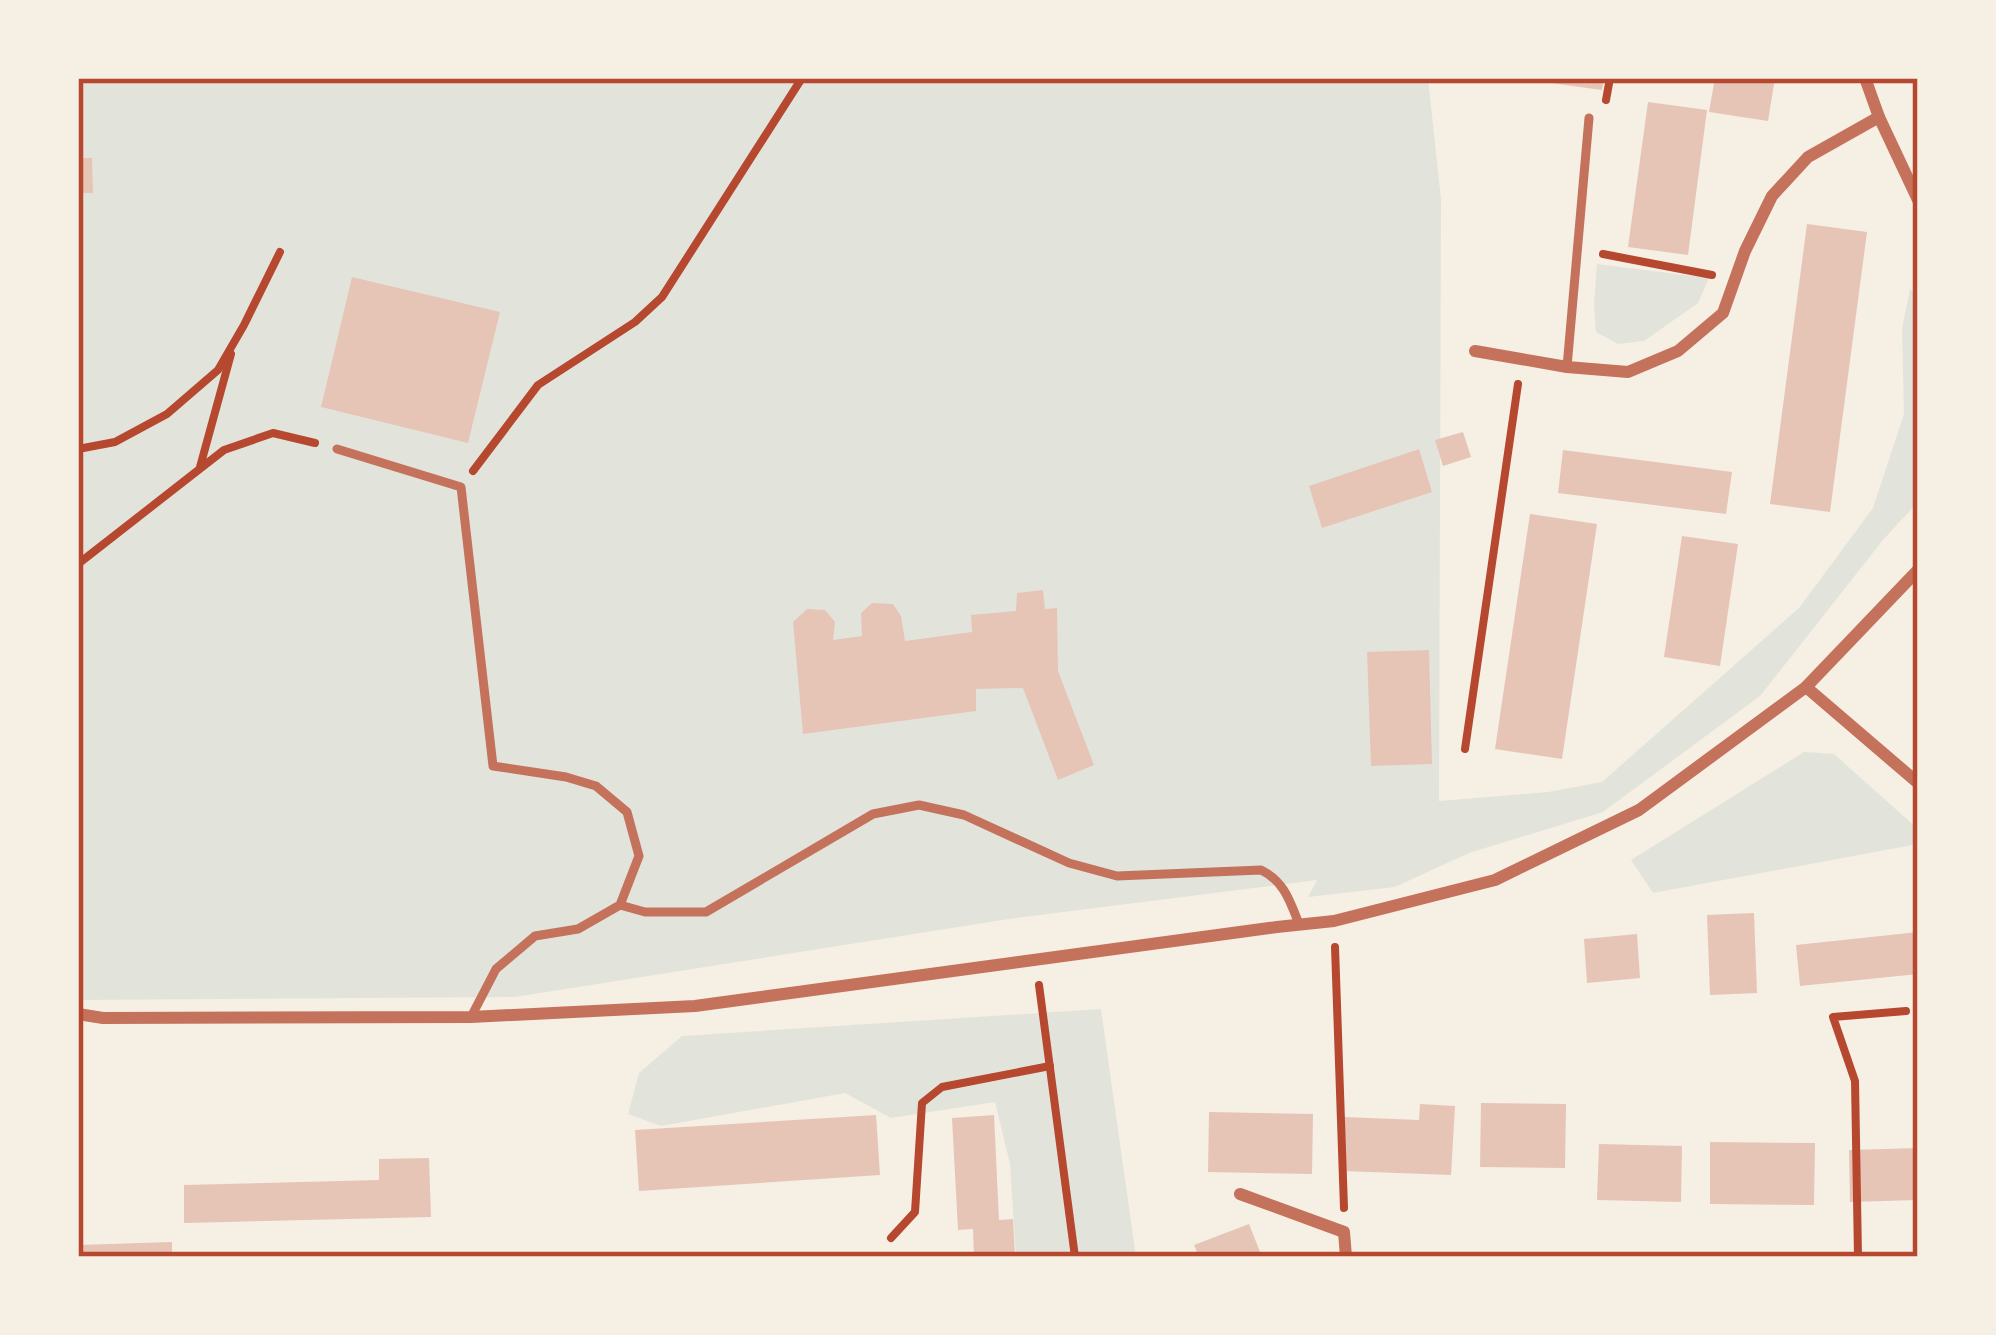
<svg xmlns="http://www.w3.org/2000/svg" width="1996" height="1335" viewBox="0 0 1996 1335" font-family="Spectral,serif">
<style>
.green{fill:#e2e4dc}
.building{fill:#e6c5b7}
.lines{fill:none;stroke-linecap:round;stroke-linejoin:round}
.path{stroke:#b5482f;stroke-width:8}
.service{stroke:#c5725c;stroke-width:9}
.minor{stroke:#c5725c;stroke-width:12}
.neatline{fill:none;stroke:#b5482f;stroke-width:4.5}
</style>
<rect width="100%" height="100%" fill="#f6efe4"/>
<!-- green -->
<g class="green">
<path d="M78,78H1428L1441,199L1439,801L1548,792L1602,782L1799,608L1873,508L1904,414L1902,329L1910,289L1918,295V502L1883,540L1760,696L1603,812L1469,853L1395,887L1308,897L1317,880L1009,919L515,997L78,1000Z"/>
<path d="M1597,264L1709,278L1698,303L1644,341L1618,344L1596,332L1594,304Z"/>
<path d="M1804,752L1834,754L1918,829V844L1653,893L1631,860Z"/>
<path d="M1101,1009L1136,1257H1016L1010,1164L995,1102L891,1118L845,1093L661,1126L628,1114L639,1073L682,1036Z"/>
</g>
<!-- building -->
<g class="building">
<path d="M1537,78H1604L1602,90L1536,81Z"/>
<path d="M1715,78H1775L1768,121L1709,112Z"/>
<path d="M1648,102L1707,110L1688,255L1628,247Z"/>
<path d="M78,158H92L93,193H78Z"/>
<path d="M1807,224L1867,232L1830,512L1770,504Z"/>
<path d="M352,277L500,312L468,443L321,407Z"/>
<path d="M1463,432L1471,457L1443,466L1435,440Z"/>
<path d="M1419,449L1432,492L1322,528L1309,486Z"/>
<path d="M1563,450L1732,472L1726,514L1558,493Z"/>
<path d="M1530,514L1597,524L1562,759L1495,749Z"/>
<path d="M1682,536L1738,544L1720,666L1664,657Z"/>
<path d="M1043,590L1045,609L1057,608L1058,671L1094,765L1058,780L1023,688L976,689V711L803,734L793,622L807,609L825,610L835,622L833,640L862,636L861,613L872,603L893,604L901,616L905,641L972,632L971,615L1016,611L1017,593Z"/>
<path d="M1429,650L1432,764L1371,766L1367,652Z"/>
<path d="M1754,913L1757,993L1710,995L1707,915Z"/>
<path d="M1918,932V974L1800,986L1796,945Z"/>
<path d="M1637,934L1640,978L1587,983L1584,939Z"/>
<path d="M1481,1103L1566,1104L1565,1168L1480,1167Z"/>
<path d="M1420,1104L1455,1106L1451,1175L1343,1171L1345,1117L1419,1120Z"/>
<path d="M1209,1112L1313,1114L1312,1174L1208,1172Z"/>
<path d="M876,1115L880,1175L639,1191L635,1130Z"/>
<path d="M994,1115L999,1220L1013,1219L1015,1257H974L973,1229L958,1230L952,1118Z"/>
<path d="M1710,1142L1815,1143L1814,1205L1710,1204Z"/>
<path d="M1599,1144L1682,1146L1681,1202L1597,1200Z"/>
<path d="M1918,1148V1200L1850,1202L1849,1150Z"/>
<path d="M429,1158L431,1217L184,1223V1185L379,1180V1159Z"/>
<path d="M1249,1224L1262,1257H1199L1194,1245Z"/>
<path d="M172,1242V1257H78V1245Z"/>
</g>
<g class="lines">
<!-- path -->
<g class="path">
<path d="M1606,100L1610,78"/>
<path d="M1603,254L1712,275"/>
<path d="M78,449L115,442L167,414L218,370L244,325L280,252"/>
<path d="M200,467L231,354"/>
<path d="M473,471L538,385L635,322L662,297L802,78"/>
<path d="M78,564L224,450L273,433L315,443"/>
<path d="M1465,749L1518,384"/>
<path d="M1335,947L1344,1208"/>
<path d="M1039,985L1075,1257"/>
<path d="M891,1238L915,1212L922,1103L942,1087L1050,1066"/>
<path d="M1858,1257L1855,1081L1833,1017L1906,1011"/>
</g>
<!-- service -->
<g class="service">
<path d="M1567,367L1589,118"/>
<path d="M337,449L461,487L493,766L566,777L596,786L627,812L639,856L620,905L578,929L535,936L496,969L471,1017"/>
<path d="M620,905L645,912H706L873,814L919,805L964,815L1069,863L1117,876L1261,870C1284,881 1290,901 1299,924"/>
</g>
<!-- minor -->
<g class="minor">
<path d="M1865,78L1879,117L1918,200"/>
<path d="M1475,351L1567,367L1628,372L1678,351L1723,313L1745,251L1772,196L1808,157L1879,117"/>
<path d="M1806,687L1918,783"/>
<path d="M78,1014L103,1018L471,1017L695,1006L1277,927L1334,921L1495,880L1639,810L1806,687L1918,570"/>
<path d="M1240,1194L1344,1232L1346,1257"/>
</g>
</g>
<!-- border -->
<rect width="1996" height="1335" fill="none" stroke="#f6efe4" stroke-width="162"/>
<rect x="81" y="81" width="1834" height="1173" class="neatline"/>
</svg>
